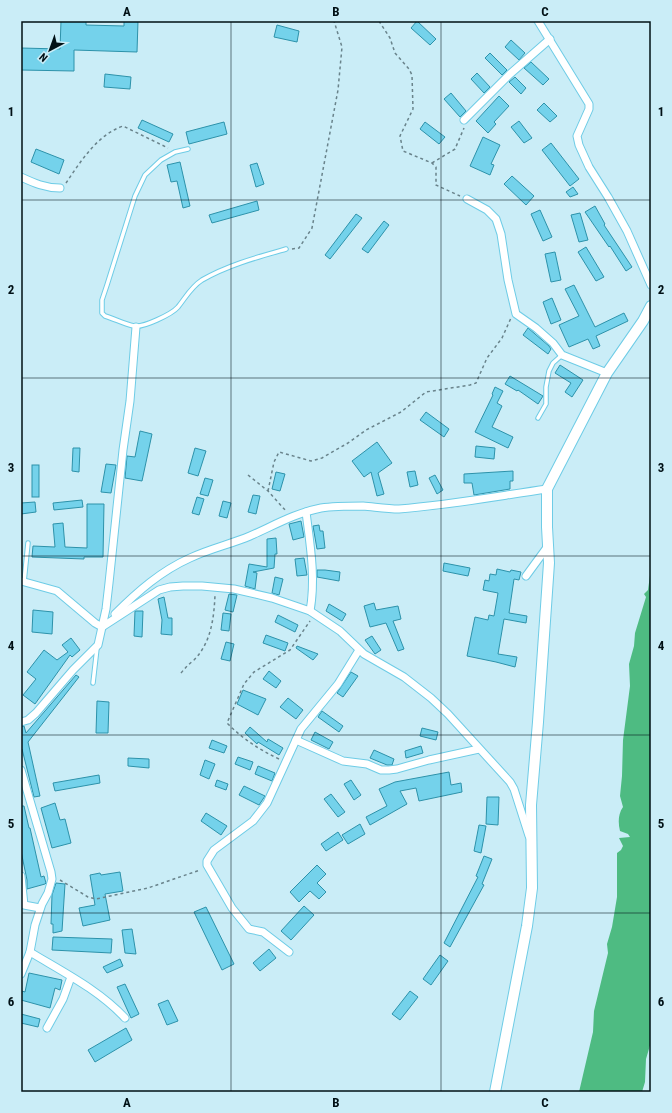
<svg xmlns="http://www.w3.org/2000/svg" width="672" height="1113" viewBox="0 0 672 1113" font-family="'Roboto Condensed',sans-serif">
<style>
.water{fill:#4ebb82}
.building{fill:#74d2eb;stroke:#2d92aa}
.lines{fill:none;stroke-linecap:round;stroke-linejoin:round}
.service-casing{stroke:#6ecce6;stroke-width:5.5}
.minor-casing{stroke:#6ecce6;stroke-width:9}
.secondary-casing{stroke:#6ecce6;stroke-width:12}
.path{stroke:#69838b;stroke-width:1.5;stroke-dasharray:3 3;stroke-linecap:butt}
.service{stroke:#fff;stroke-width:3.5}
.minor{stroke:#fff;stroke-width:7}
.secondary{stroke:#fff;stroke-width:10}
.grid{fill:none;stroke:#001015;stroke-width:1;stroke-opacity:0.55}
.neatline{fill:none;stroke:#001015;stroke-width:1.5}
.grid-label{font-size:13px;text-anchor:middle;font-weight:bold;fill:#001015}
</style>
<rect width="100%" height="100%" fill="#caedf7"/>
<!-- water -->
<path class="water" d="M651,568V1042L646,1059L645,1082L642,1092H579L593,1032L594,1011L608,953L607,944L612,927L617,897V853L621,850L623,846L619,838L630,837L628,834L620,831C618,823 618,814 623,807L620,796L622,776L623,740L630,686L629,664L634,646L635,633L646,597L644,594L648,590Z"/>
<!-- building -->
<g class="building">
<path d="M61,21H86V25L124,26V21H138L137,52L74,50V71L21,70V48L60,49Z"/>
<path d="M417,21L436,39L430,45L411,28Z"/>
<path d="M277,25L299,31L297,42L274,37Z"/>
<path d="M511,40L525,53L519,60L505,47Z"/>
<path d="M490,53L507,70L502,75L485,58Z"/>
<path d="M531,62L549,79L543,85L524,68Z"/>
<path d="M477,73L490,87L484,93L471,79Z"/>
<path d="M105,74L131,77L130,89L104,87Z"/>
<path d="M515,77L526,88L521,94L509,82Z"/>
<path d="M451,93L466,111L460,117L444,99Z"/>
<path d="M499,96L509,106L494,122L496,124L488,133L476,121Z"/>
<path d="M544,103L557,116L550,122L537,110Z"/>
<path d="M142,120L173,134L169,142L138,128Z"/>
<path d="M519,121L532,138L524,143L511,127Z"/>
<path d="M224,122L227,134L189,144L186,132Z"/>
<path d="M425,122L445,137L439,144L420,129Z"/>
<path d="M483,137L500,145L491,164L494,165L490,175L470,166Z"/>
<path d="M551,143L579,179L570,186L542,150Z"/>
<path d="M36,149L64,160L59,174L31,162Z"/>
<path d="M180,162L190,206L183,208L177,181L171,182L167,165Z"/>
<path d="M257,163L264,184L256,187L250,165Z"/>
<path d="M512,176L534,196L526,205L504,184Z"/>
<path d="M573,187L578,194L570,197L566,192Z"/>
<path d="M257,201L259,210L212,223L209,215Z"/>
<path d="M595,206L605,224L604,225L632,267L626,271L610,246L609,247L585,212Z"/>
<path d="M540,210L552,237L543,241L531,214Z"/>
<path d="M580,213L588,240L579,242L571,215Z"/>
<path d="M356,214L362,218L330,259L325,255Z"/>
<path d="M384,221L389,225L368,253L362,249Z"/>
<path d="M586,247L604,277L596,281L578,252Z"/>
<path d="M555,252L561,280L551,282L545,254Z"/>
<path d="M574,285L595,327L624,313L628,321L596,336L600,346L593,349L588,339L569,347L559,325L579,316L565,289Z"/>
<path d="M552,298L561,320L551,324L543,302Z"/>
<path d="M528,328L549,346L551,349L548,354L523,335Z"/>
<path d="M560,365L583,380L572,397L565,392L571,383L555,373Z"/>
<path d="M510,376L543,396L538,404L518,390L517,391L505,384Z"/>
<path d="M495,387L503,391L497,403L502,406L492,427L513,437L508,448L475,432L493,395L492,394Z"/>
<path d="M426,412L449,429L444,437L420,420Z"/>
<path d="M140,431L152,434L142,481L125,478L127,456L135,457Z"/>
<path d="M377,442L392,463L378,473L384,494L377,496L371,472L364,477L352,461Z"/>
<path d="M476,446L495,448L494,459L475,457Z"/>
<path d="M73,448H80L79,472L72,471Z"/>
<path d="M195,448L206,451L198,476L188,473Z"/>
<path d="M106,464L116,465L111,493L101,492Z"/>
<rect x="32" y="465" width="7" height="32"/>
<path d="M415,471L418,485L410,487L407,472Z"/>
<path d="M513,471V481H510V489L474,495L472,483H464V474Z"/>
<path d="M276,472L285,474L280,491L272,489Z"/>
<path d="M435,475L443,490L437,494L429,478Z"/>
<path d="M205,478L213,480L208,496L200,494Z"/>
<path d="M253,495L260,496L256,514L248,512Z"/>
<path d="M197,497L204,499L199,515L192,513Z"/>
<path d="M82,500L83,507L54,510L53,503Z"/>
<path d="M223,501L231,503L227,518L219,516Z"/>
<path d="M35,502L36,512L21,514V503Z"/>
<path d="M87,504H104L103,557H84V559L32,557L33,546L55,547L53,524L63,523L65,547L87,548Z"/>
<path d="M301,521L304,537L293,540L289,524Z"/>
<path d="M319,525L320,531H323L325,548L317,549L313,526Z"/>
<path d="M276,538L277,554H275L274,568L253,572L257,573L255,589L245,586L249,564L267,567V539Z"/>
<path d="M304,558L307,575L297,576L295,559Z"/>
<path d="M444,563L470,568L468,576L443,571Z"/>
<path d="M497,569L510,572L511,570L521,572L519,580L514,579L509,613L527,616L526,623L504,619L498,654L517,657L515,667L496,662L467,656L475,617L488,620L489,615L494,616L498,593L483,590L485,580L489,581L490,574L496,575Z"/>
<path d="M317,570H325L340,572L339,581L317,577Z"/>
<path d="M275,577L283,579L279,595L272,593Z"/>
<path d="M229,594L237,595L233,612L225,610Z"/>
<path d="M164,597L168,618H172V635L161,634L162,620L158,599Z"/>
<path d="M374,603L376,610L398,606L401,619L393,621L404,649L398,651L386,623L370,627L364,606Z"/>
<path d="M329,604L346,614L342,621L326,611Z"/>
<path d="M33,610L53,612L52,634L32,632Z"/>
<path d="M135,611H143L142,637L134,636Z"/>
<path d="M223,613L231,614L229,631L221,630Z"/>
<path d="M278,615L298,625L295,632L275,622Z"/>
<path d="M266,635L288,643L285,651L263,643Z"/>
<path d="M372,636L381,650L375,654L365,640Z"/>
<path d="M71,638L80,650L72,657L70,655L35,704L23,695L36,679L27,672L44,650L57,660L68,652L62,645Z"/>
<path d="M226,642L234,644L230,661L221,659Z"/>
<path d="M297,646L318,654L313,660L296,648Z"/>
<path d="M269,671L281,681L276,688L263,679Z"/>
<path d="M351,672L358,676L343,697L337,693Z"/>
<path d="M76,675L79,677L28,742L40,796L34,797L22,749L21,750V727L24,726L26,733Z"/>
<path d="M243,690L266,699L258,715L237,704Z"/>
<path d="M288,698L303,710L296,719L280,707Z"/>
<path d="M97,701L109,702L108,733H96Z"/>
<path d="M322,711L343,726L339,732L318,717Z"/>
<path d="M250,727L267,742L268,739L283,748L279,755L258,742L257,744L245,733Z"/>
<path d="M422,728L438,732L436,740L420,736Z"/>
<path d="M315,732L333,742L329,749L311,740Z"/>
<path d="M212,740L227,746L224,753L209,748Z"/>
<path d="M421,746L423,753L406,758L405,751Z"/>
<path d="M374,750L394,759L392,765H387L370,758Z"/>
<path d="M238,757L253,762L250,770L235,764Z"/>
<path d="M128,758L149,759V768L128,766Z"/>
<path d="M205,760L215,764L209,779L200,775Z"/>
<path d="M258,766L275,773L272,781L255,774Z"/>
<path d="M449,772L451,785L461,783L462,792L419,801L416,788L400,791L407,804L370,825L366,817L387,806L379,789L395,782Z"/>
<path d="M99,775L100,783L55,791L53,783Z"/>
<path d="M217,780L228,784L226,790L215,786Z"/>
<path d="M351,780L361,795L354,800L344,784Z"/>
<path d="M244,786L265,796L259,805L239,795Z"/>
<path d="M331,794L345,812L338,817L324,799Z"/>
<path d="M487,797H499L498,825L486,824Z"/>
<path d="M55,803L60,820L65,819L71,843L52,848L41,808Z"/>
<path d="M21,806H24L29,828H30L41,877L44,876L46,883L45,884L27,889V880L21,851Z"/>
<path d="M206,813L227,826L221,835L201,821Z"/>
<path d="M360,824L365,834L348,844L342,835Z"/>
<path d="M479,825L486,826L481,853L474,851Z"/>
<path d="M338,832L343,840L326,851L321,844Z"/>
<path d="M484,856L492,859L482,884L484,885L450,947L444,943L478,877L476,876Z"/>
<path d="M317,865L326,874L317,883L326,892L319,899L310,891L299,902L290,892Z"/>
<path d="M120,872L123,891L105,894L110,920L83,926L79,908L95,905L90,875L100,873L101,875Z"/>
<path d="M56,883L65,884L62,931L53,933V924H51L52,895Z"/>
<path d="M304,906L314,915L291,940L281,931Z"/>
<path d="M206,907L234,964L222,970L194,912Z"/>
<path d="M132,929L136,954L125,953L122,930Z"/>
<path d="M53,937L112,939L111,953L52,950Z"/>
<path d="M269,949L276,958L260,971L253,963Z"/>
<path d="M440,955L448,961L431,985L423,979Z"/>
<path d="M120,959L123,966L107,973L103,967Z"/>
<path d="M29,973L62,980L60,990L55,988L50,1008L21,1000L22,991L25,992Z"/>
<path d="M125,984L139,1014L131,1018L117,987Z"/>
<path d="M410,991L418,997L400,1020L392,1014Z"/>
<path d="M168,1000L178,1021L167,1025L158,1004Z"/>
<path d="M21,1014L40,1019L38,1027L21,1023Z"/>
<path d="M126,1028L132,1040L95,1062L88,1050Z"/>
</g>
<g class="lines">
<defs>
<g id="service">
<path d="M188,149L175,152L161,160L145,175L135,196L107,285L102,300V313L105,316C115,319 124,324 134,326C143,328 172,314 178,307C186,297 191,287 202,280C228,265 258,257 286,249"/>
<path d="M538,418L546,404V387L549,371L553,363L562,355"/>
<path d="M24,582L28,543"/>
<path d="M93,683L97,648"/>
</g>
<g id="minor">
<path d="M538,21L589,104V109L577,136L579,145L589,167L608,197L627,231L651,285"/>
<path d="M464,120L510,74L550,39"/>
<path d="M21,177C34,183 45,188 60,188"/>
<path d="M467,199L487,210L496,219L501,234L508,280L516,314L536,328L553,343L562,355L607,373"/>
<path d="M306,512C310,544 316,578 310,611"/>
<path d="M526,576L548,546"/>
<path d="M21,581L57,591L95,623L102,627"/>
<path d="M115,614C138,591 161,571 190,558C209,549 231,544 250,536C273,526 295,513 321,508C334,506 349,506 363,506C375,507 387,509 399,509C449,505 498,496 547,489"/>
<path d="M102,627L159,590L170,587L183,586H202L234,589L272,598L310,611L340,631L364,654L404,677L431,698L448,714L510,782L514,789L529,836"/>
<path d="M21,722L28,720L36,713L73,670L98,645L106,609L109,583L123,450L130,401L136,327"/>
<path d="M296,740L343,761L367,764L381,770H389L397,769L429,760L479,749"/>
<path d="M21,770L51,872L52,879L48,893L42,904L35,925L30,952L21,974"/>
<path d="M21,876L24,905L40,908"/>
<path d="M30,952C63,972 99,990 125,1018"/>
<path d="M289,952L263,932L249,929L232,908L207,865V861L214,850L253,821L267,803L301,729L338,684L359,650"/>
<path d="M47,1028L63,999L71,977"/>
</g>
<path id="secondary" d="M495,1092L527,926L532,888L531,805L538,722L549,563L547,527V489L607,373L643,321L651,306"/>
</defs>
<!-- service casing -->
<use href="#service" class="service-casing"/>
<!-- minor casing -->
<use href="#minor" class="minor-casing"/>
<!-- secondary casing -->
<use href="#secondary" class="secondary-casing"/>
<!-- path -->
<g class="path">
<path d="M379,21L390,38L395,53L409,69L412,75L413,109L400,136L403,151L432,163L436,167V185L460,196"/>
<path d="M432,163L455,149L464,128"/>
<path d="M66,183C81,161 97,135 123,126L168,148"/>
<path d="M292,249L299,248L312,228L338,90L342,47L334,21"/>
<path d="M248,475L268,491L286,511"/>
<path d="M268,491L274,462L279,452L311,461L322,458L348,443L366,430L401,412L426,392L470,385L476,383L487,358L502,338L511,318"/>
<path d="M181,673C185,668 189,664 194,660C211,643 214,618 215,595"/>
<path d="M279,759C258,749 243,739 227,723L244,684L254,672L290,650L310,621"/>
<path d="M60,880L88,897L96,899L148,888L200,870"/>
</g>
<!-- service -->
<use href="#service" class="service"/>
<!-- minor -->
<use href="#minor" class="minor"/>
<!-- secondary -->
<use href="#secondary" class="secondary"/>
</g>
<!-- grid -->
<path class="grid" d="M231,21V1092M441,21V1092M21,200H651M21,378H651M21,556H651M21,735H651M21,913H651"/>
<!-- border -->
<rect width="672" height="1113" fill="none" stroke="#caedf7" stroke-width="44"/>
<!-- north arrow -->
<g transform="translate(50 50) rotate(221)" stroke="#caedf7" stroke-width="3" paint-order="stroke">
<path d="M0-3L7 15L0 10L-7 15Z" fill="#001015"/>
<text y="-6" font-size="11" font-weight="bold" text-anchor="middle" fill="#001015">N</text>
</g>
<rect x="22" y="22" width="628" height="1069" class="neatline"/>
<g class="grid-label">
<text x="127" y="16">A</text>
<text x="336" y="16">B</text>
<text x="545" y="16">C</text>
<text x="11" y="116">1</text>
<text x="661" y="116">1</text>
<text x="11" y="294">2</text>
<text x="661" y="294">2</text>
<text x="11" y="472">3</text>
<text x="661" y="472">3</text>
<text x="11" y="650">4</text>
<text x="661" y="650">4</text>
<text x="11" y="828">5</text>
<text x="661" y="828">5</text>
<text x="11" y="1006">6</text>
<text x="661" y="1006">6</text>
<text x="127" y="1107">A</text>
<text x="336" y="1107">B</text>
<text x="545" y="1107">C</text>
</g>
</svg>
